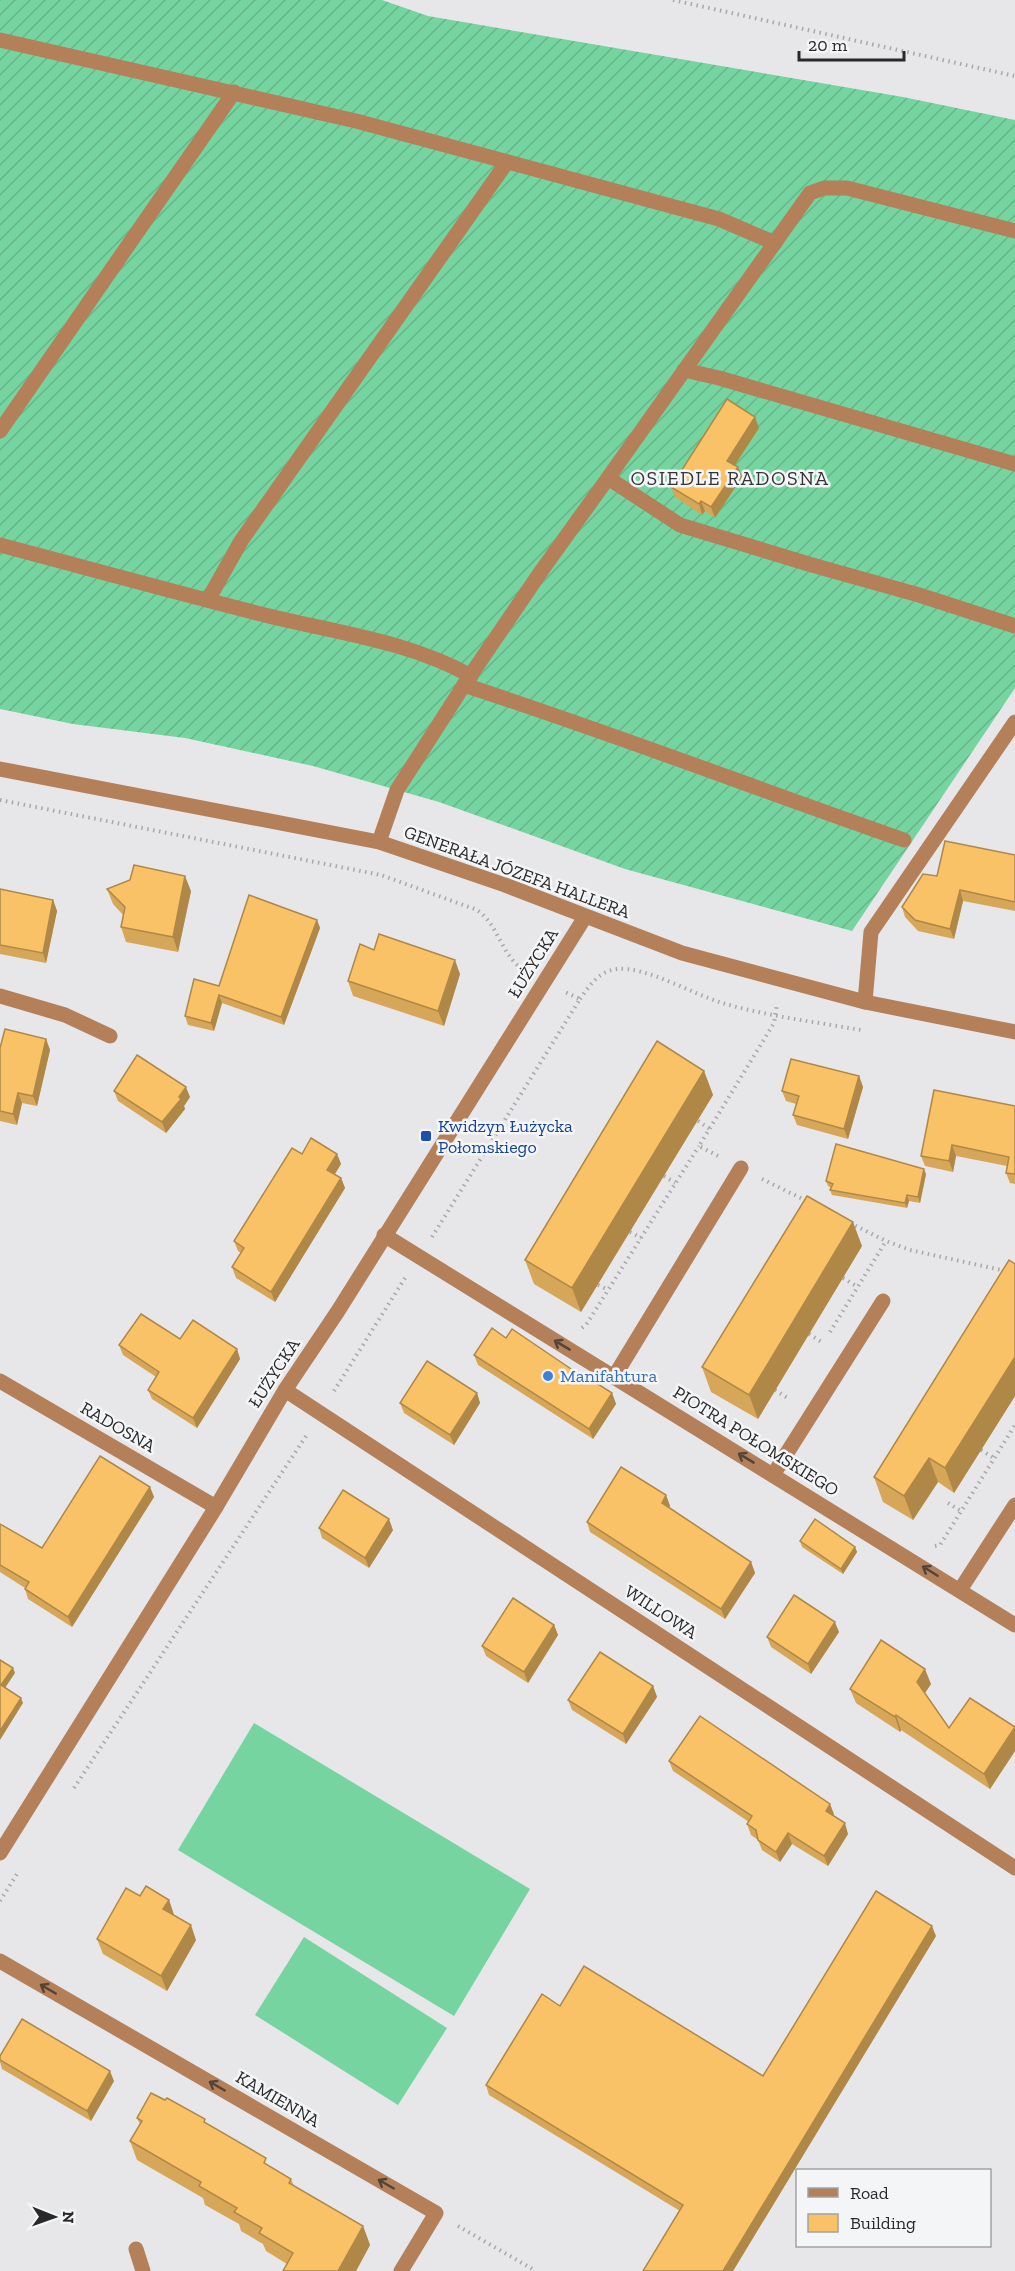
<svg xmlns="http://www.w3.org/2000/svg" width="1015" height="2271" viewBox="0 0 1015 2271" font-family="'Zilla Slab',serif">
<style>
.garden{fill:url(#garden-furrows)}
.pitch{fill:#75d49f}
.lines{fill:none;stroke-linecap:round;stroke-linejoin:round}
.path{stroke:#a8a8a9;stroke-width:4;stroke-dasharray:1.5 4.5;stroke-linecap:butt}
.minor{stroke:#b4805a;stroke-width:15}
.wall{fill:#d7a759}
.shaded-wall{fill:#af8848}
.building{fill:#fac267;stroke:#af8848;stroke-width:1.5}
.oneway{stroke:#534338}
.transit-dot{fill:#1a4fb4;stroke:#f4f5f6;stroke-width:2}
.shop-dot{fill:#3f7fe0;stroke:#f4f5f6;stroke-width:2}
.labels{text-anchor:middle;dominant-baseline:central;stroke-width:5;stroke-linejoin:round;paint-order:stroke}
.street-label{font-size:18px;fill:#292929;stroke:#f4f5f6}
.transit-label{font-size:18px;fill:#164399;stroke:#f4f5f6;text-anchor:start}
.shop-label{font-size:18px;fill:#366cbe;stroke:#f4f5f6;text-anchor:start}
.neighbourhood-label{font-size:20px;letter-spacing:1.5px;fill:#343536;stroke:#f4f5f6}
</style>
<defs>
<pattern id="garden-furrows" width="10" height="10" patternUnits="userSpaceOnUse" patternTransform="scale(1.5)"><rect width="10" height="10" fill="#75d49f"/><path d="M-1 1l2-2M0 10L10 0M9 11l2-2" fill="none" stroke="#65b689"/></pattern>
</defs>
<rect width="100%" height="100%" fill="#e7e7e9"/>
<!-- garden -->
<path class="garden" d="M0,0H382L428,16L903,97L1015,120V688L852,931L625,869L439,802L313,766L185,738L73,724L0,709Z"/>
<!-- pitch -->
<g class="pitch">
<path d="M254,1723L530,1889L454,2016L178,1850Z"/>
<path d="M304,1937L447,2028L398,2105L255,2015Z"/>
</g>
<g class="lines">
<!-- path -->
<g class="path">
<path d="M673,0L1015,76"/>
<path d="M0,800L381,875L477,910C498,924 501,954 522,969"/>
<path d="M580,999C590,985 599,971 617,969C645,966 693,994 722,1003C767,1016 815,1022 861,1030"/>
<path d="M698,1121L710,1129"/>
<path d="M718,1156L699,1146L774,1023L777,1004"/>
<path d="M664,1176L675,1183"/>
<path d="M762,1179L809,1202"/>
<path d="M850,1223L886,1241L910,1250L1015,1273"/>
<path d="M630,1232L641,1238"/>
<path d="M432,1237L580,999L565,992"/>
<path d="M843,1278L858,1287"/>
<path d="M598,1285L609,1290"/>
<path d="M582,1328L586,1325L699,1146"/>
<path d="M830,1332L886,1241"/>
<path d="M809,1334L823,1343"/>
<path d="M775,1390L789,1399"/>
<path d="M334,1391L405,1278"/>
<path d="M981,1450L994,1458"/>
<path d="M948,1503L961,1511"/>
<path d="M935,1546L940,1545L1015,1425"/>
<path d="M74,1788L308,1433"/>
<path d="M0,1901L17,1874"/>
<path d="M458,2226L536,2271"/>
</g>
<!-- minor -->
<g class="minor">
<path d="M0,40L356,121L719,219L775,243"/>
<path d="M684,370L719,378L1015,464"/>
<path d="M0,431L234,92"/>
<path d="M608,478L810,193L824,188H847L1015,231"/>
<path d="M0,545C87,568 174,592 261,614C331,632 407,640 471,676"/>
<path d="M208,600L241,541L507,162"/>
<path d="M464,685C612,733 757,789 904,840"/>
<path d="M0,769L379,842L505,885L682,953L865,1002L1015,1032"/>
<path d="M379,842L397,790L464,685L542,570L608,478L680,525L812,565L919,595L1015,626"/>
<path d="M0,996L65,1015L110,1036"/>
<path d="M865,1002L871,932L1015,722"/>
<path d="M384,1235L1015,1625"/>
<path d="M614,1377L741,1168"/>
<path d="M0,1381L216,1507"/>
<path d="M285,1390L1015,1868"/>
<path d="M773,1475L883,1301"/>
<path d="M960,1590L1015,1505"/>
<path d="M0,1853L216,1507L285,1390L338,1311L585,917"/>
<path d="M0,1961L436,2213L401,2271"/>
<path d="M136,2249L143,2271"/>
</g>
</g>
<!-- wall -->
<g class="wall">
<path d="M759,428L735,465L742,477L715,518L705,511L702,515L675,497L671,487Z"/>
<path d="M1015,855V911L963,901L954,939L918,931L905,917L902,907L937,876Z"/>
<path d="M0,889L53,900L57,911L46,963L0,954Z"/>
<path d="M107,889L191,891L178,952L126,942L121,927L123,915L113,904Z"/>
<path d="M317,920L320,928L284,1025L222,1003L214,1031L188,1025L185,1016L219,986Z"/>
<path d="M374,950L460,974L444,1026L353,996L348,981Z"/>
<path d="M46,1039L50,1050L37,1106L22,1103L17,1125L0,1121V1048Z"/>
<path d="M704,1071L713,1095L581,1312L534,1284L525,1260Z"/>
<path d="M859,1076L863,1087L848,1139L797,1125L793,1115L796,1104L786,1101L782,1091Z"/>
<path d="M114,1091L190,1097L184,1106L185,1109L166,1133L118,1101Z"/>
<path d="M1015,1106V1184L1010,1183L1006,1173L1007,1166L956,1156L953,1172L925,1166L921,1156Z"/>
<path d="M302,1154H337L341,1164L335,1174L341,1178L345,1188L275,1302L236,1278L232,1267L241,1253L238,1251L234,1241Z"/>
<path d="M926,1174L920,1203L909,1201L907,1208L832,1195L830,1190L831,1188L828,1186L826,1181Z"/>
<path d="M862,1246L758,1419L711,1392L702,1367Z"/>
<path d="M1015,1264V1396L954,1493L938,1482L913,1520L883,1502L874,1477Z"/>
<path d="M506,1338L612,1393L616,1404L593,1439L478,1365L474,1355Z"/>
<path d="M180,1339L237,1349L240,1359L197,1428L152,1399L148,1390L156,1377L123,1355L119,1345Z"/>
<path d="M477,1393L480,1403L454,1445L404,1413L400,1403Z"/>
<path d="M150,1487L154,1497L72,1627L28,1599L25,1589V1588L0,1572V1524L42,1548Z"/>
<path d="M666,1495L670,1506L669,1507L751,1562L755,1573L725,1619L590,1532L587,1522Z"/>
<path d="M319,1528L393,1530L369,1568L322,1538Z"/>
<path d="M800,1541L855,1547L857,1552L843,1574L802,1547Z"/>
<path d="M554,1625L558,1635L528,1683L486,1656L482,1646Z"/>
<path d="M839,1632L811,1674L771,1647L767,1637Z"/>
<path d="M931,1684L925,1693L949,1728L1015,1727V1751L990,1789L901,1730L900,1732L856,1703L850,1689Z"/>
<path d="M653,1686L657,1697L626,1744L572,1710L568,1700Z"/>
<path d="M669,1761L834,1814L833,1816L848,1834L828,1866L792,1844L780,1862L762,1850L758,1840L751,1835L747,1824L749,1822L673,1771Z"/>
<path d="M140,1896L169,1900L174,1915L196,1940L167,1991L103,1954L97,1939Z"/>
<path d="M936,1936L733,2271H643L680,2211L489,2095L486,2085L560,2006L763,2076Z"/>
<path d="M0,2056L114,2081L91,2121L2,2069L0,2062Z"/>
<path d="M137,2118L207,2124L269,2166L291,2179L294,2186L363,2226L370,2245L356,2271H283L287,2264L266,2251L263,2244L241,2231L239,2224L205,2205L203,2198L137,2160L130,2141L140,2124Z"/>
</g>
<!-- shaded-wall -->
<g class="shaded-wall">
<path d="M755,417L759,428L731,471L727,461Z"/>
<path d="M738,467L742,477L715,518L711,507Z"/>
<path d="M701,501L705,511L702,515L699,504Z"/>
<path d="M185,876L191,891L178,952L173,937Z"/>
<path d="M960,890L963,901L954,939L950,929Z"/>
<path d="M53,900L57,911L46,963L43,953Z"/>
<path d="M317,920L320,928L284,1025L281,1017Z"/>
<path d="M455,960L460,974L444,1026L438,1011Z"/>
<path d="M219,995L222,1003L214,1031L211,1023Z"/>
<path d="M46,1039L50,1050L37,1106L33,1096Z"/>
<path d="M704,1071L713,1095L581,1312L572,1288Z"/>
<path d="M859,1076L863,1087L848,1139L844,1129Z"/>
<path d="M186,1087L190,1097L184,1106L185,1109L166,1133L162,1122Z"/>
<path d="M18,1093L22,1103L17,1125L13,1114Z"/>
<path d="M952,1145L956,1156L953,1172L949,1161Z"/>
<path d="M337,1154L341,1164L331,1180L327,1170Z"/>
<path d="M924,1169L926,1174L920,1203L918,1197Z"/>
<path d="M341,1178L345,1188L275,1302L271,1292Z"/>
<path d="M907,1195L909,1201L907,1208L905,1203Z"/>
<path d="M853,1222L862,1246L758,1419L749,1395Z"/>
<path d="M237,1349L240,1359L197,1428L193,1418Z"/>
<path d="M1015,1357V1396L954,1493L945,1468Z"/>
<path d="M477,1393L480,1403L454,1445L450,1435Z"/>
<path d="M612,1393L616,1404L593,1439L589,1429Z"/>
<path d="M929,1458L938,1482L913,1520L904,1496Z"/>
<path d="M150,1487L154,1497L72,1627L68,1617Z"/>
<path d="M666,1495L670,1506L665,1513L662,1503Z"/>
<path d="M389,1519L393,1530L369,1568L365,1558Z"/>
<path d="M855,1547L857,1552L843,1574L841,1569Z"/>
<path d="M751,1562L755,1573L725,1619L721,1609Z"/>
<path d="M835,1622L839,1632L811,1674L808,1664Z"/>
<path d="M554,1625L558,1635L528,1683L524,1672Z"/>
<path d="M13,1668L15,1673L3,1691L1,1685Z"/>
<path d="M925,1669L931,1684L922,1697L917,1682Z"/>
<path d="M653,1686L657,1697L626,1744L623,1734Z"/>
<path d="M21,1698L23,1703L0,1740V1731Z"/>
<path d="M896,1715L901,1730L900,1732L895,1717Z"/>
<path d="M1015,1728V1751L990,1789L984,1774Z"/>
<path d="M830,1804L834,1814L829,1821L826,1811Z"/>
<path d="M845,1823L848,1834L828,1866L824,1856Z"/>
<path d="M788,1833L792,1844L780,1862L776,1852Z"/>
<path d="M169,1900L174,1915L169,1924L163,1909Z"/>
<path d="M191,1925L196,1940L167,1991L161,1976Z"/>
<path d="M932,1926L936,1936L733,2271H723Z"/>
<path d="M110,2071L114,2081L91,2121L87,2111Z"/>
<path d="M363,2226L370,2245L356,2271H338Z"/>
</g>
<!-- building -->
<g class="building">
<path d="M727,399L755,417L727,461L738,467L711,507L701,501L699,504L671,487Z"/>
<path d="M945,841L1015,855V902L960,890L950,929L915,920L902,907L923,874L937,876Z"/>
<path d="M134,865L185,876L173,937L121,927L125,907L107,889L130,880Z"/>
<path d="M0,889L53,900L43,953L0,945Z"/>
<path d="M249,895L317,920L281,1017L219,995L211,1023L185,1016L194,979L219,986Z"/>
<path d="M379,934L455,960L438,1011L348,981L360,944L374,950Z"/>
<path d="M5,1029L46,1039L33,1096L18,1093L13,1114L0,1111V1048Z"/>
<path d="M657,1041L704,1071L572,1288L525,1260Z"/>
<path d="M137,1055L186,1087L179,1097L181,1099L162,1122L114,1091Z"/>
<path d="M791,1059L859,1076L844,1129L793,1115L799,1096L782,1091Z"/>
<path d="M934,1090L1015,1106V1174L1006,1173L1009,1157L952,1145L949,1161L921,1156Z"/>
<path d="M311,1138L337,1154L327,1170L341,1178L271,1292L232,1267L244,1248L234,1241L292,1148L302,1154Z"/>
<path d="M836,1144L924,1169L918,1197L907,1195L905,1203L830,1190L833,1184L826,1181Z"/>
<path d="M807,1196L853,1222L749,1395L702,1367Z"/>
<path d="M1009,1260L1015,1264V1357L945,1468L929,1458L904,1496L874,1477Z"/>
<path d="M141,1314L180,1339L193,1320L237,1349L193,1418L148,1390L159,1372L119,1345Z"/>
<path d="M492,1328L506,1338L512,1329L583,1377L584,1375L612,1393L589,1429L474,1355Z"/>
<path d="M427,1361L477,1393L450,1435L400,1403Z"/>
<path d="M100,1456L150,1487L68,1617L25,1589L29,1582L0,1565V1524L42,1548Z"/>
<path d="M621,1467L666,1495L662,1503L751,1562L721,1609L587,1522Z"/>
<path d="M343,1490L389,1519L365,1558L319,1528Z"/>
<path d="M815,1519L855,1547L841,1569L800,1541Z"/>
<path d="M794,1595L835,1622L808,1664L767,1637Z"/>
<path d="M513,1598L554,1625L524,1672L482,1646Z"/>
<path d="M881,1640L925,1669L917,1682L949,1728L970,1698L1015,1727L984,1774L896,1715L895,1717L850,1689Z"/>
<path d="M600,1652L653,1686L623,1734L568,1700Z"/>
<path d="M0,1660L13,1668L1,1685L21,1698L0,1731Z"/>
<path d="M700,1716L830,1804L826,1811L845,1823L824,1856L788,1833L776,1852L758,1840L756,1830L747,1824L752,1816L669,1761Z"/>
<path d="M146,1886L169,1900L163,1909L191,1925L161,1976L97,1939L126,1888L140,1896Z"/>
<path d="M876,1891L932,1926L723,2271H643L683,2205L486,2085L542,1994L560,2006L584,1966L763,2076Z"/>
<path d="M22,2019L110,2071L87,2111L0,2060V2056Z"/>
<path d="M151,2093L165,2100L167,2098L205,2119L204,2122L266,2158L264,2163L291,2179L289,2183L363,2226L338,2271H283L293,2253L259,2233L262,2228L234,2212L237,2208L199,2186L201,2182L130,2141L142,2121L137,2118Z"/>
</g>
<!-- one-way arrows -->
<defs><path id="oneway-shaft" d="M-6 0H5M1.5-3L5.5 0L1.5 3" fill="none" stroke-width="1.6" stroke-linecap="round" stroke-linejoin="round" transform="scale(1.5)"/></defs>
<g class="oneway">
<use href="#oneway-shaft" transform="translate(562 1345) rotate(-149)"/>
<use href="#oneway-shaft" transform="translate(746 1458) rotate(-149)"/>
<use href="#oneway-shaft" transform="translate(930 1571) rotate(-148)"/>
<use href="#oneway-shaft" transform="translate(48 1989) rotate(-150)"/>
<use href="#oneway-shaft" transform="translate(217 2086) rotate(-150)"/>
<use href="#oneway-shaft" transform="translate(386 2184) rotate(-150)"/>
</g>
<!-- markers -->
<rect class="transit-dot" x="420" y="1130" width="12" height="12" rx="3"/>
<circle class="shop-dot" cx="548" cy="1376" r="6"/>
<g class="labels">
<!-- street labels -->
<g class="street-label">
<text transform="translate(517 872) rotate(20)">GENERAŁA JÓZEFA HALLERA</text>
<text transform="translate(533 963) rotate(-58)">ŁUŻYCKA</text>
<text transform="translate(274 1373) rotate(-57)">ŁUŻYCKA</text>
<text transform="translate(118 1427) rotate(30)">RADOSNA</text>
<text transform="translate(756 1441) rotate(32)">PIOTRA POŁOMSKIEGO</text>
<text transform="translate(661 1612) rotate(33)">WILLOWA</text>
<text transform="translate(278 2099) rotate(30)">KAMIENNA</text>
</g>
<!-- transit labels -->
<g class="transit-label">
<text x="438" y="1126">Kwidzyn Łużycka<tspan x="438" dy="21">Połomskiego</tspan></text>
</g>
<!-- shop labels -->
<g class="shop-label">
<text x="560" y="1376">Manifahtura</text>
</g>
<!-- neighbourhood labels -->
<g class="neighbourhood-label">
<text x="730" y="478">OSIEDLE RADOSNA</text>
</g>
</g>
<!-- legend -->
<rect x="796" y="2169" width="195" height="78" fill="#f4f5f6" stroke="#a3a3a4" stroke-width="1.5"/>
<rect x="808" y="2188" width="30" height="9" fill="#b4805a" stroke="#a3a3a4" stroke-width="1.5"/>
<text x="850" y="2199" font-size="18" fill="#292929">Road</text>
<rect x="808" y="2214" width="30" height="18" fill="#fac267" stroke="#a3a3a4" stroke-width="1.5"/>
<text x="850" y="2229" font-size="18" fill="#292929">Building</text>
<!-- north arrow -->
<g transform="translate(54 2217) rotate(91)" stroke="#f4f5f6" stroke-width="4.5" paint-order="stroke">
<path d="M0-4.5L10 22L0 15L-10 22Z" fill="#292929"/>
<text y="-9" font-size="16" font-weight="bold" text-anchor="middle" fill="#292929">N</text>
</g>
<!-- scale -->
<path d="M799 51v9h105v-9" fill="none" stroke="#292929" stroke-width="3"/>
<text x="808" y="51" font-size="18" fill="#292929" stroke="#f4f5f6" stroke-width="4.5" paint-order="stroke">20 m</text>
</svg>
